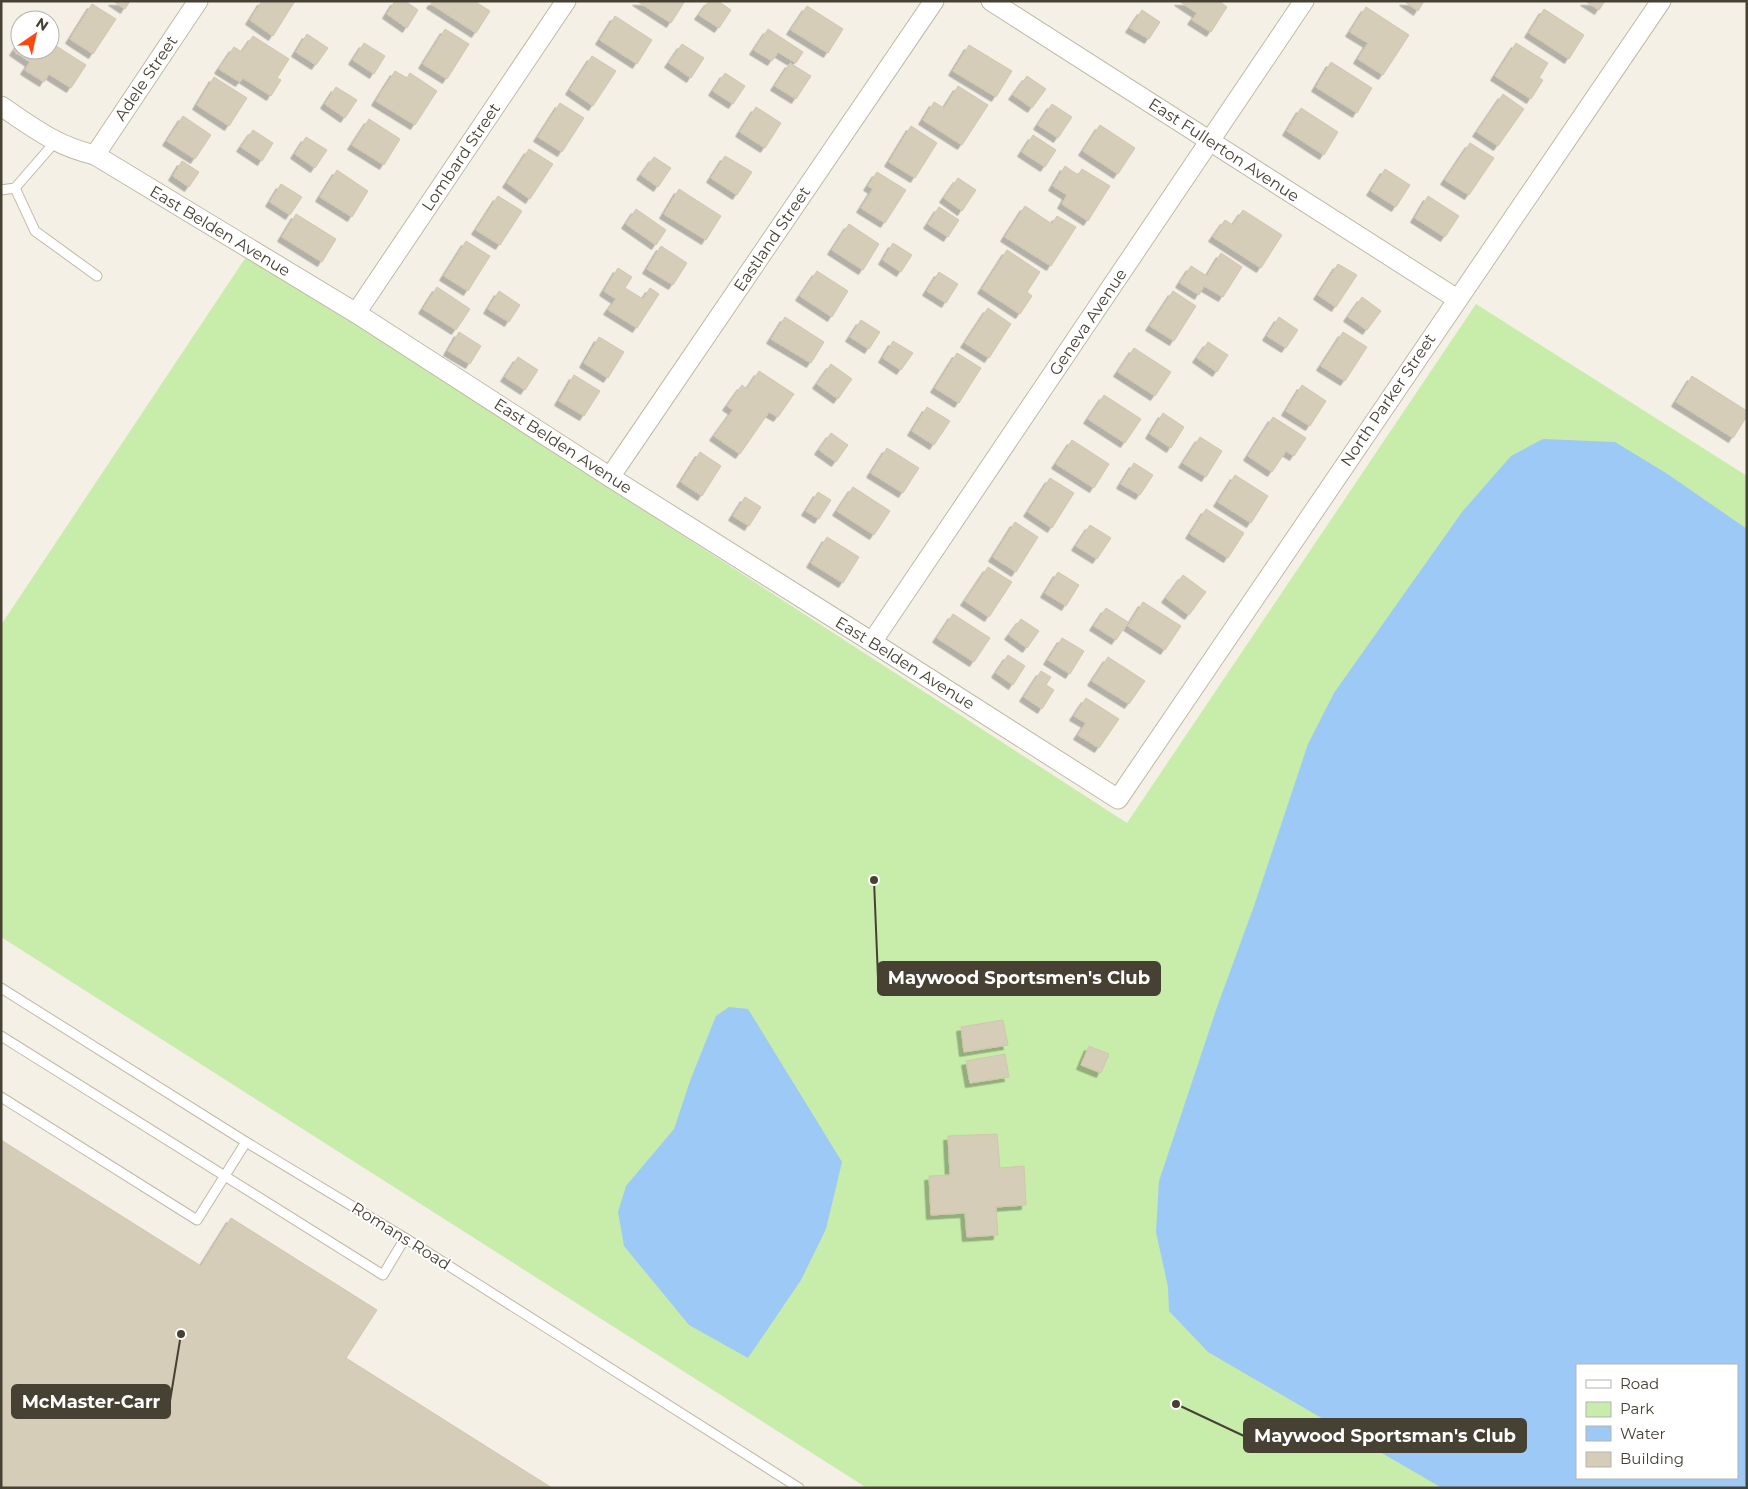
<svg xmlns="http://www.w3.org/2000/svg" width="1748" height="1489" viewBox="0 0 1748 1489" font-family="Montserrat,sans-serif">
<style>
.green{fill:#c8ecaa;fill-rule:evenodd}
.water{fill:#9cc9f6;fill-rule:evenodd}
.building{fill:#d6cdb9;stroke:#d2c6ac;filter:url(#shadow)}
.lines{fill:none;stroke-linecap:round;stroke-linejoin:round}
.service-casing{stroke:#c0b9a6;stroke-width:11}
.minor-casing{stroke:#c0b9a6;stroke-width:21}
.service{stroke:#fff;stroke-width:9}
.minor{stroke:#fff;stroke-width:19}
.labels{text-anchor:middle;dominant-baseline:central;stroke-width:4;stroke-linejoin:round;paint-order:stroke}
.street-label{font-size:16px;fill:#474134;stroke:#fff}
.leader{fill:none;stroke:#474134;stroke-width:2}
.callout-dot{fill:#474134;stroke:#fff;stroke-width:2}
.callout{fill:#474134;stroke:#474134;stroke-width:2}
.callout-label{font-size:18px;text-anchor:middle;font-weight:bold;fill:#fff}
</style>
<defs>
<filter id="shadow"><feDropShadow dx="-4.5" dy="4.5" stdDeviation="0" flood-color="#0004"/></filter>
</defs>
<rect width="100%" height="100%" fill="#f4f0e5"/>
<!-- green -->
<path class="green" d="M248,254L1127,823L1476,304L1747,476V1488H867L1,937V625ZM1577,1365H1737V1478H1577Z"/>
<!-- water -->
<g class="water">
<path d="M1543,439L1615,442L1666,473L1747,529V1488H1442L1208,1352L1169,1311L1168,1287L1156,1232L1159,1181L1216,1010L1254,906L1308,744L1334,693L1462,512L1511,456ZM1577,1365H1737V1478H1577Z"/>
<path d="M729,1007L748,1009L842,1162L826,1229L801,1280L748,1358L689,1325L624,1246L618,1212L626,1186L674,1129L690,1081L716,1016Z"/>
</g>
<!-- building -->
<g class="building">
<path d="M113,1H130L125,9Z"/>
<path d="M262,1H295L273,36L250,20Z"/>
<path d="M395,1H405L418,10L407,28L387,14Z"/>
<path d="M433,1H474L490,11L476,33L431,4Z"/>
<path d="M637,1H685L671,23Z"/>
<path d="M709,1H718L731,10L719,28L699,15Z"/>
<path d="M1179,1H1219L1227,7L1211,32L1192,20L1197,13Z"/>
<path d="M1404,1H1424L1418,11Z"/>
<path d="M1585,1H1605L1599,10Z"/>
<path d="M92,4L116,19L93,54L70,39Z"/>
<path d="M807,6L843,29L828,53L791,30Z"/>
<path d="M1366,7L1409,35L1383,75L1358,59L1368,43L1350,32Z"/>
<path d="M1544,9L1584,35L1569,59L1529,33Z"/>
<path d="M1142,10L1160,22L1149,39L1130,28Z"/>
<path d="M615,16L652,40L637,64L600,40Z"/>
<path d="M445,29L469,44L447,79L423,64Z"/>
<path d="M768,29L803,52L796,63L778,52L772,61L754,50Z"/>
<path d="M307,34L328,48L316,65L296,52Z"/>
<path d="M253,36L289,59L277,78L281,80L271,96L243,78L240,82L219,69L234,47L242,52Z"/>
<path d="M20,42V50H50V42L86,65L71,88L49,74L44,82L25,70L30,62L14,51Z"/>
<path d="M364,43L385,56L374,74L353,60Z"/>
<path d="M1516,43L1548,63L1539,78L1543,80L1531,99L1495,76Z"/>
<path d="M682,44L704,58L691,78L669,63Z"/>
<path d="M969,45L1012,71L996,97L953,71Z"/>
<path d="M592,56L616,71L593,106L570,90Z"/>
<path d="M1331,62L1372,88L1357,113L1316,87Z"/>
<path d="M790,63L811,76L796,99L775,86Z"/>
<path d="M395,71L407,78L410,73L437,91L415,125L376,101Z"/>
<path d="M725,73L745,86L733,104L713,91Z"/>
<path d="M1027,76L1046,89L1032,108L1013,95Z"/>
<path d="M214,77L247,98L229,126L197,105Z"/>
<path d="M958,86L988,105L962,145L923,120L934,102L944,108Z"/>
<path d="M336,87L357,100L345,118L325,104Z"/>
<path d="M1503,94L1524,109L1498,146L1477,132Z"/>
<path d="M560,103L584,118L562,152L538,137Z"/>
<path d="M1052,104L1072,117L1058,138L1038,125Z"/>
<path d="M756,107L781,123L765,148L740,132Z"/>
<path d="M1301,108L1338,132L1324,155L1287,131Z"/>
<path d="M183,116L211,135L195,159L167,141Z"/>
<path d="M369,119L400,139L384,165L352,145Z"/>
<path d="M1100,125L1135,148L1118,174L1083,151Z"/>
<path d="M911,126L937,143L915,178L889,162Z"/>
<path d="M253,130L273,143L262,161L241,147Z"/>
<path d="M1033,135L1056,150L1045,167L1022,152Z"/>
<path d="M306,137L327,150L315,168L295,154Z"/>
<path d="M1470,143L1494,158L1469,195L1445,180Z"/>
<path d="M529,149L553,164L530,199L507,183Z"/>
<path d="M725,156L752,172L737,195L711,178Z"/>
<path d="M654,157L671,168L658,187L641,175Z"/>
<path d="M182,161L199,172L189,187L173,176Z"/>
<path d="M1065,166L1078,175L1082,169L1110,186L1088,221L1062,204L1067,195L1053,186Z"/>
<path d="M1385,169L1410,185L1396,207L1371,191Z"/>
<path d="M337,170L368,191L352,217L320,197Z"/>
<path d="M877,172L906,190L885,223L861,208L873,189L868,186Z"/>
<path d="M958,178L976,190L962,211L944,198Z"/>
<path d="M281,184L302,197L290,215L270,202Z"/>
<path d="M679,189L721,216L706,240L664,214Z"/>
<path d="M498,196L522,211L500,245L476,230Z"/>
<path d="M1428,196L1459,216L1445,237L1415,218Z"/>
<path d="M1025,206L1052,224L1057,216L1076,227L1051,266L1005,237Z"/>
<path d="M939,207L959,220L948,237L928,224Z"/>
<path d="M636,209L666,230L656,245L626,224Z"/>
<path d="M1243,210L1282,235L1261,268L1213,237L1225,220L1233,225Z"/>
<path d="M296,214L336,239L322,262L282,237Z"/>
<path d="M849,224L879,244L863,270L832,250Z"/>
<path d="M466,241L490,256L468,291L444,276Z"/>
<path d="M893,243L912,255L901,272L883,260Z"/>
<path d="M661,246L687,263L673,285L647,269Z"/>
<path d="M1007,250L1040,272L1027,292L1032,296L1020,314L982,289Z"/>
<path d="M1221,253L1242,267L1223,297L1204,286L1199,295L1180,283L1191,266L1207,276Z"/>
<path d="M1338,264L1357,275L1336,307L1318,295Z"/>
<path d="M618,268L632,277L625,288L643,299L650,288L659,294L637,328L608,310L616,299L604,291Z"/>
<path d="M817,271L848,291L832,317L800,296Z"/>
<path d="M939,272L958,284L946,303L927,291Z"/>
<path d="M437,287L470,309L456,330L423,309Z"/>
<path d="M499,291L520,305L509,322L488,309Z"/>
<path d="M1173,291L1196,306L1174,341L1150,326Z"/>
<path d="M1362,297L1381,311L1367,330L1348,317Z"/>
<path d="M988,308L1011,324L989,358L965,343Z"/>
<path d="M785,317L824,342L811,363L771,339Z"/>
<path d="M1279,317L1298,330L1286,348L1267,336Z"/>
<path d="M861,320L880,332L869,349L850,337Z"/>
<path d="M459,332L481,346L470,364L448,351Z"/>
<path d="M1343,332L1367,347L1345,381L1321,366Z"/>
<path d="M599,337L624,352L608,378L584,363Z"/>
<path d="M893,341L913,353L901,370L883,358Z"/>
<path d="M1208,342L1228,355L1217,372L1197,358Z"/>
<path d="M1134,348L1171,372L1155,396L1118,372Z"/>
<path d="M957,353L981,368L959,403L935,388Z"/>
<path d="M518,357L538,370L525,390L505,377Z"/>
<path d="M831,364L852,379L838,399L817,384Z"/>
<path d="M759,371L794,394L778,417L769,412L740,454L714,436L733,410L727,406L742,385L747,389Z"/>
<path d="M574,375L600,391L584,416L559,401Z"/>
<path d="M1692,376L1747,411V416L1733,438L1676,402Z"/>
<path d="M1302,385L1326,401L1310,426L1286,411Z"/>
<path d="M1104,395L1141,419L1125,443L1088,419Z"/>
<path d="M927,407L950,421L934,445L912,431Z"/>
<path d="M1163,413L1184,427L1171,448L1150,434Z"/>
<path d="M1273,417L1306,438L1294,456L1286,451L1272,472L1248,456Z"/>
<path d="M831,433L848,445L836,462L819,450Z"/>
<path d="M1200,437L1222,451L1206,477L1183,463Z"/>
<path d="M1072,440L1109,464L1094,488L1056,464Z"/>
<path d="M887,448L919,468L903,493L871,473Z"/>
<path d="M700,452L721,466L702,496L681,482Z"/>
<path d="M1134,463L1153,475L1140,495L1121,484Z"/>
<path d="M1235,475L1268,496L1251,523L1218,502Z"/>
<path d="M1050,478L1074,493L1052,528L1028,512Z"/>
<path d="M853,487L890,511L874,535L837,511Z"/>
<path d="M818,492L831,500L819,519L806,511Z"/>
<path d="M745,497L761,507L749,526L733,516Z"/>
<path d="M1206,509L1244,533L1228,558L1190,534Z"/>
<path d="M1015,522L1038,537L1016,572L993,557Z"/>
<path d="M1090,525L1111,538L1097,559L1076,546Z"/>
<path d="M827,537L859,557L843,583L811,563Z"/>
<path d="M988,567L1012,582L989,617L965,601Z"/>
<path d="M1058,572L1079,585L1066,606L1045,593Z"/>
<path d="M1183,575L1206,592L1189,615L1166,598Z"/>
<path d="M1143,602L1181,626L1165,650L1128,626Z"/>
<path d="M1106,608L1128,622L1116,640L1094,626Z"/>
<path d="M953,614L990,638L974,662L937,638Z"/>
<path d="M1021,619L1039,631L1027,648L1009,635Z"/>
<path d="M1062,638L1084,651L1070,674L1048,660Z"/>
<path d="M1008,655L1025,666L1013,685L996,673Z"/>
<path d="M1108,657L1145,681L1129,704L1092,681Z"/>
<path d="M1041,671L1051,677L1046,685L1054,690L1042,709L1024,697Z"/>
<path d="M1086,698L1119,719L1099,748L1078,735L1086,723L1074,716Z"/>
<path d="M1003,1020L1008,1045L964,1052L961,1027Z"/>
<path d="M1089,1046L1109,1054L1101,1073L1081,1065Z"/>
<path d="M1005,1054L1009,1077L970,1083L966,1061Z"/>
<path d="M997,1134L1000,1168L1024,1166L1026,1205L996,1207L998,1235L967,1237L965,1213L931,1215L929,1176L950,1175L948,1136Z"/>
<path d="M1,1140L201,1266L231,1218L377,1310L346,1358L552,1488H1Z"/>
</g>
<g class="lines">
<defs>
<g id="service">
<path d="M15,188L35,231L97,276"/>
<path d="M1,190L15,188L55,142"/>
<path d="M1,988L246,1142L405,1238L799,1488"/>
<path d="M1,1036L383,1275L405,1238"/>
<path d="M1,1097L197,1220L246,1142"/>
</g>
<g id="minor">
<path d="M991,1L1457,299"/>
<path d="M1,106C34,128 56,146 95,155L356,313L610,477L872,642L1118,799L1661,1"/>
<path d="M95,155L198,1"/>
<path d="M356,313L566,1"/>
<path d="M610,477L934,1"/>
<path d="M872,642L1304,1"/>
</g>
</defs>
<!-- service casing -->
<use href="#service" class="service-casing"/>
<!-- minor casing -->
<use href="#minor" class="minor-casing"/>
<!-- service -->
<use href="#service" class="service"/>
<!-- minor -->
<use href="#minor" class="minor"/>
</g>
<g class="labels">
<!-- street labels -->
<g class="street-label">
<text transform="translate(146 78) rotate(-56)">Adele Street</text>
<text transform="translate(1224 150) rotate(33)">East Fullerton Avenue</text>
<text transform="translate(461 157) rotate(-56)">Lombard Street</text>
<text transform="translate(220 231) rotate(31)">East Belden Avenue</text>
<text transform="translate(772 239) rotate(-56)">Eastland Street</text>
<text transform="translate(1088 322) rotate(-56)">Geneva Avenue</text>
<text transform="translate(1388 400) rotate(-56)">North Parker Street</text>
<text transform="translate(563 446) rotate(33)">East Belden Avenue</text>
<text transform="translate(905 663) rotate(32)">East Belden Avenue</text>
<text transform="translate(401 1236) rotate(32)">Romans Road</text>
</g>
</g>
<!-- callouts -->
<path class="leader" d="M874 880L878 978M181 1334L170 1401M1176 1404L1244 1436"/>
<g class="callout-dot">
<circle cx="874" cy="880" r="5"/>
<circle cx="181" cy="1334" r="5"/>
<circle cx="1176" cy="1404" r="5"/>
</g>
<g class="callout">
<rect x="878" y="962" width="282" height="33" rx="5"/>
<rect x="12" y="1385" width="158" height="33" rx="5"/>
<rect x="1244" y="1419" width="282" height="33" rx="5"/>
</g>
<g class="callout-label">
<text x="1019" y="984">Maywood Sportsmen's Club</text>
<text x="91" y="1408">McMaster-Carr</text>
<text x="1385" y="1442">Maywood Sportsman's Club</text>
</g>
<!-- border -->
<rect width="1748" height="1489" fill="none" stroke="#474134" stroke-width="5"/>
<!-- legend -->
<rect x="1576" y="1364" width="162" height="115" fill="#ffffff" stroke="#b5b3ae"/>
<rect x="1586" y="1380" width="25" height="8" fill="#ffffff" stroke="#b5b3ae"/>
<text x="1620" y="1389" font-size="15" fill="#474134">Road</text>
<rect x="1586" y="1402" width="25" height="15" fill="#c8ecaa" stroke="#b5b3ae"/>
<text x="1620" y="1414" font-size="15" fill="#474134">Park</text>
<rect x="1586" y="1426" width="25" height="15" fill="#9cc9f6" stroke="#b5b3ae"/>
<text x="1620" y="1439" font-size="15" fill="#474134">Water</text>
<rect x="1586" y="1452" width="25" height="15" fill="#d6cdb9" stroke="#b5b3ae"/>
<text x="1620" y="1464" font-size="15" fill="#474134">Building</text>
<!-- north arrow -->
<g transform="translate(35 35) rotate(34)"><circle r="24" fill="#ffffff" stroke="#b5b3ae"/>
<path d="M0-4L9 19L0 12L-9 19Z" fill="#ff4810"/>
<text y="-8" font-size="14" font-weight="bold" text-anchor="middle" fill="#474134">N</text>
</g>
</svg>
